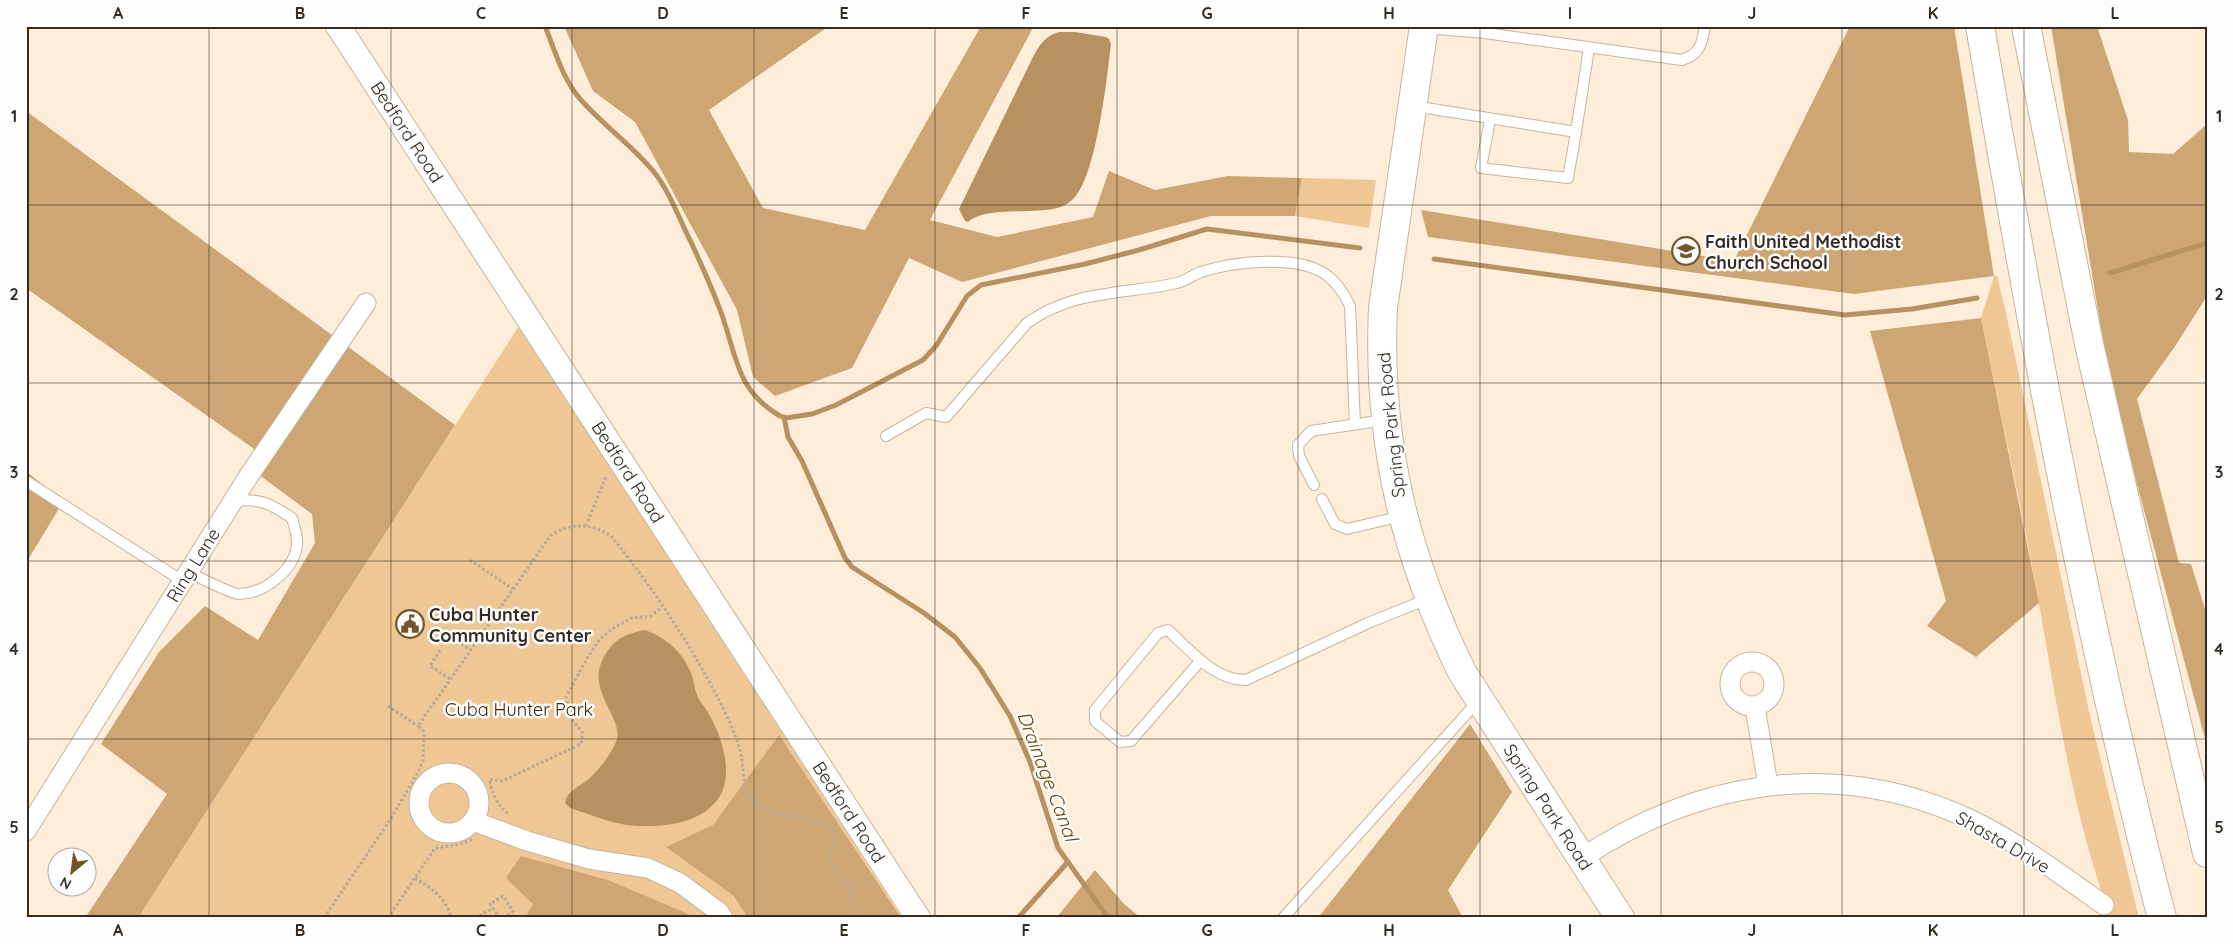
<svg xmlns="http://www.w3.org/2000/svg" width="2233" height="944" viewBox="0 0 2233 944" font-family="Quicksand,sans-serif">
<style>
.green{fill:#eec794}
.forest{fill:#cda673}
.water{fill:#b7915f}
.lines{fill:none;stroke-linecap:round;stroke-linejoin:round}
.stream{stroke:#b7915f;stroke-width:5}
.service-casing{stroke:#c7b49c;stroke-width:12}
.minor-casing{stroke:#c7b49c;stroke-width:21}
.tertiary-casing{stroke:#c7b49c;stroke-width:26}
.secondary-casing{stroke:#c7b49c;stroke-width:30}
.motorway-casing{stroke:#c7b49c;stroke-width:30}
.path{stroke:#b7aa9a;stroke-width:3;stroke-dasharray:2.5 2.5;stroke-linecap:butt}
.service{stroke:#fff;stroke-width:10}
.minor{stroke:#fff;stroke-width:19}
.tertiary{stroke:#fff;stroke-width:24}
.secondary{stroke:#fff;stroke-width:28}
.motorway{stroke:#fff;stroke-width:28}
.grid{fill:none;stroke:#342c23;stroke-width:1;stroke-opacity:0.55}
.labels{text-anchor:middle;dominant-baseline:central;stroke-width:5;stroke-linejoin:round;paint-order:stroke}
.street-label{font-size:18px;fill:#342c23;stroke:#fdfdfd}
.poi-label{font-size:18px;font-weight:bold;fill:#342c23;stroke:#fdfdfd;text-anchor:start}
.park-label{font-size:18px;fill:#3a2911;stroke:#fdfdfd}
.water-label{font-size:19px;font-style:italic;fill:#6b4501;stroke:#fdfdfd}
.neatline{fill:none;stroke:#342c23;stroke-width:2}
.grid-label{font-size:16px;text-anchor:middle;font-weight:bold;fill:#342c23}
</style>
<rect width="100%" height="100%" fill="#fdedd9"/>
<!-- green -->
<g class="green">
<path d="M1302,178L1376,180L1369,228L1295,216Z"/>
<path d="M1994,276H1997L2006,313L2090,716L2139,918H2111C2073,817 2058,710 2039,604C2022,508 2000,413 1981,318Z"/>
<path d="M519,326L902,918H138Z"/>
</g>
<!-- forest -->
<g class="forest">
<path d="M564,26H829L709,110L763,208L865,230L981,26H1034L930,220L997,237L1093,217L1109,171L1155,190L1228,176L1302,178L1295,216H1211L962,282L909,258L852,368L775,396L753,377L737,310L635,122L593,91Z"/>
<path d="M1850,26H1954L1994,276L1854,294L1428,237L1421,210L1734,261Z"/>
<path d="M2051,26H2097L2128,120L2129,152L2173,154L2207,124V296L2174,348L2137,399L2179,563L2191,564L2207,615V746L2110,383Z"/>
<path d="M26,111L455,425L138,918H85L167,794L101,744L159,652L205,606L258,640L315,543L312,514L258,474L260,453L26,288Z"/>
<path d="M1981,318L2039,603L1976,657L1927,626L1946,601L1870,331Z"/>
<path d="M26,471L63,502L26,563Z"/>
<path d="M1470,724L1512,792L1448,890L1463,918H1318Z"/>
<path d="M779,735L901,918H748L734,896L666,847L713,825Z"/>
<path d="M521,856L608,880L688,914L691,918H525L533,904L506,878Z"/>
<path d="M1095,870L1124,904L1141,918H1056Z"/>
</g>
<!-- water -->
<g class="water">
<path d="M1059,32H1075L1106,37L1109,39L1111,44C1107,77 1096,182 1071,201C1059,211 1043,210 1028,211C1010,212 983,210 968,222L965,221L959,209L1031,61C1039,46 1043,37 1059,32Z"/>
<path d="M645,630C665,637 683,652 691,673C694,680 694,688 697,695C699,700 704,706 707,711C715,724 721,738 724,753C737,811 688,828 640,826C617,826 592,815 570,808L565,803C567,790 583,785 591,777C601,767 611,754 616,742C626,718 583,691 605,655C615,638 626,634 645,630Z"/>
</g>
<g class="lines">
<!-- stream -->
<g class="stream">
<path d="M545,26C555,51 563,80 581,100C604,126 632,145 654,172C670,192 679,219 691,242C702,266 713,290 722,315C737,358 737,391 780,416L786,418L812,414L836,405L923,360L936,346L967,296L981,285L1085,264L1139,250L1207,229L1360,248"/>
<path d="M1434,259L1845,315L1912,309L1977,298"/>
<path d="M2110,273L2207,243"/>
<path d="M784,417L788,437L802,461L845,558L852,567L924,613L955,637L980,668L1010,716L1030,762L1058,848L1108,918"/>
<path d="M1018,918L1067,863"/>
</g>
<defs>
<g id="service">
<path d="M1425,28L1485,33L1682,60C1700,54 1702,44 1705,26"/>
<path d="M1414,106L1576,132L1589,48"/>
<path d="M1490,120L1481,168L1568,178L1576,132"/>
<path d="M886,436L926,413L946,417L1027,323C1075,289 1123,295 1177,283C1185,281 1193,275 1201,272C1232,262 1297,254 1325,274C1337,282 1344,293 1350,306L1355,424"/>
<path d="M26,481L184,582"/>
<path d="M1314,485L1299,456L1298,445L1311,431L1385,420"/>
<path d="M1322,499L1335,524L1347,529L1402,516"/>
<path d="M190,573C199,577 231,594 239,594C264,594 295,570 297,544C298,536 294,526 292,518C269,503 261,498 233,501"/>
<path d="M1201,660L1131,741L1120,742L1095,721V710L1158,633L1168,630C1189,649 1215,681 1246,680L1368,623L1428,599"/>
<path d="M1283,918L1478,701"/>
</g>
<g id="minor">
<circle cx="1752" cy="684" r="22"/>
<path d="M1755,707L1768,785"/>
<circle cx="449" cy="803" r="30"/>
<path d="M473,821L527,841L589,859L648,868L680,883L719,912L723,918"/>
<path d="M26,831L248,477L366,303"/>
<path d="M1582,858C1696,782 1828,759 1956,813C2010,836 2057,872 2104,905"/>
</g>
<path id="tertiary" d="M338,26L918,918"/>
<path id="secondary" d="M1424,26L1383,308C1377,440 1404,554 1462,672L1620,918"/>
<g id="motorway">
<path d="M1980,26C2031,325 2085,624 2162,918"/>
<path d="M2026,26L2089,344L2207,853"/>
</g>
</defs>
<!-- service casing -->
<use href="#service" class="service-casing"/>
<!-- minor casing -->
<use href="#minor" class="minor-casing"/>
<!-- tertiary casing -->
<use href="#tertiary" class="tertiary-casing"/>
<!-- secondary casing -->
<use href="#secondary" class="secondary-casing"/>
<!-- motorway casing -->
<use href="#motorway" class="motorway-casing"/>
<!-- path -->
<g class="path">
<path d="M586,526L606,476"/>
<path d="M470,560L513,589"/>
<path d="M453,638L471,650"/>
<path d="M440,650L430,666L450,679"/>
<path d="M388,706L418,726"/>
<path d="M508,813C498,808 490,789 490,779L502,781L581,744L583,733L571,719L566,697L589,655L601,638L615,627L632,618L651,616L662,607"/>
<path d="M415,878C432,889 446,897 451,918"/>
<path d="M324,918L390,820L417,774L423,761L424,734L423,730L418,726L550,536C569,522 594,523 612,537C657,593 701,660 731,725C735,735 739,744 741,754C744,768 742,786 751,798C769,822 830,815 834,834C836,842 830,851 830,860L850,886L856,918"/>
<path d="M388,918L435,848L457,845L474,839"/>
<path d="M475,918L493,908"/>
<path d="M500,918L490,904L503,896L513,911L504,918"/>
</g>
<!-- service -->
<use href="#service" class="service"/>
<!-- minor -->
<use href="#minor" class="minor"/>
<!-- tertiary -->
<use href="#tertiary" class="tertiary"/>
<!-- secondary -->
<use href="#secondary" class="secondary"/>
<!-- motorway -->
<use href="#motorway" class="motorway"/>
</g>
<!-- grid -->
<path class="grid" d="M209,26V918M391,26V918M572,26V918M754,26V918M935,26V918M1117,26V918M1298,26V918M1480,26V918M1661,26V918M1842,26V918M2024,26V918M26,205H2207M26,383H2207M26,561H2207M26,739H2207"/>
<!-- icons -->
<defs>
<symbol id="school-ring" viewBox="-11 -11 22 22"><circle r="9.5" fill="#fdfdfd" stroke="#73552a" stroke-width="1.5"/><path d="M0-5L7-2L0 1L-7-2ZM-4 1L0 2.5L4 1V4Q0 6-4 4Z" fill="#73552a"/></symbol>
<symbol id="civic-ring" viewBox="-11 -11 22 22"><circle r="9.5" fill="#fdfdfd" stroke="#73552a" stroke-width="1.5"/><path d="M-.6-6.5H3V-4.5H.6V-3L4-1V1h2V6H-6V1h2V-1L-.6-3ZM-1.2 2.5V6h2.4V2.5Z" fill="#73552a"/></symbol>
</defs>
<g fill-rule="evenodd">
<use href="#school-ring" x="1670" y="235" width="32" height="32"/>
<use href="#civic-ring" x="394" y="608" width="32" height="32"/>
</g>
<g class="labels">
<!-- street labels -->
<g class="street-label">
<text transform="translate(407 132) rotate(57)">Bedford Road</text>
<text transform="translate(1391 425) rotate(-96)">Spring Park Road</text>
<text transform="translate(628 472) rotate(57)">Bedford Road</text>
<text transform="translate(193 565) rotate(-58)">Ring Lane</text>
<text transform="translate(1548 807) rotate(57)">Spring Park Road</text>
<text transform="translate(849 812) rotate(57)">Bedford Road</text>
<text transform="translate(2003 842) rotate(30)">Shasta Drive</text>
</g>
<!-- poi labels -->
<g class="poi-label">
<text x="1705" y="241">Faith United Methodist<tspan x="1705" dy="21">Church School</tspan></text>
<text x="429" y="614">Cuba Hunter<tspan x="429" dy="21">Community Center</tspan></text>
</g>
<!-- park labels -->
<g class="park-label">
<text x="519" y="709">Cuba Hunter Park</text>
</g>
<!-- water labels -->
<g class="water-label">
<text transform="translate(1048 776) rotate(69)">Drainage Canal</text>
</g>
</g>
<!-- border -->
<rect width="2233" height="944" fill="none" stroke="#fdfdfd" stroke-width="55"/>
<!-- north arrow -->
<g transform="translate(72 872) rotate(209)"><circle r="24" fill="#fdfdfd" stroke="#ada9a6"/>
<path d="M0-4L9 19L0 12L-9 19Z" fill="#73552a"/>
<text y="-8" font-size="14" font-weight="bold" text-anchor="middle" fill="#342c23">N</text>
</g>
<rect x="28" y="28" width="2178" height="888" class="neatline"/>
<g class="grid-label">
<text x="118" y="19">A</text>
<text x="300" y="19">B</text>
<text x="481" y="19">C</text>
<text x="663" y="19">D</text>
<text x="844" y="19">E</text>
<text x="1026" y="19">F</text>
<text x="1207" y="19">G</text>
<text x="1389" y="19">H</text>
<text x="1570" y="19">I</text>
<text x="1752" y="19">J</text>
<text x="1933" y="19">K</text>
<text x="2115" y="19">L</text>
<text x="14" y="122">1</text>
<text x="2219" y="122">1</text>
<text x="14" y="300">2</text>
<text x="2219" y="300">2</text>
<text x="14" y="478">3</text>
<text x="2219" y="478">3</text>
<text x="14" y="655">4</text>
<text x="2219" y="655">4</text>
<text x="14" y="833">5</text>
<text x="2219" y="833">5</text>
<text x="118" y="936">A</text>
<text x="300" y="936">B</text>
<text x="481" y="936">C</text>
<text x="663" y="936">D</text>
<text x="844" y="936">E</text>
<text x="1026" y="936">F</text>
<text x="1207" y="936">G</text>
<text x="1389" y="936">H</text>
<text x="1570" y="936">I</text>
<text x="1752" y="936">J</text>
<text x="1933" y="936">K</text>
<text x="2115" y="936">L</text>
</g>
</svg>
